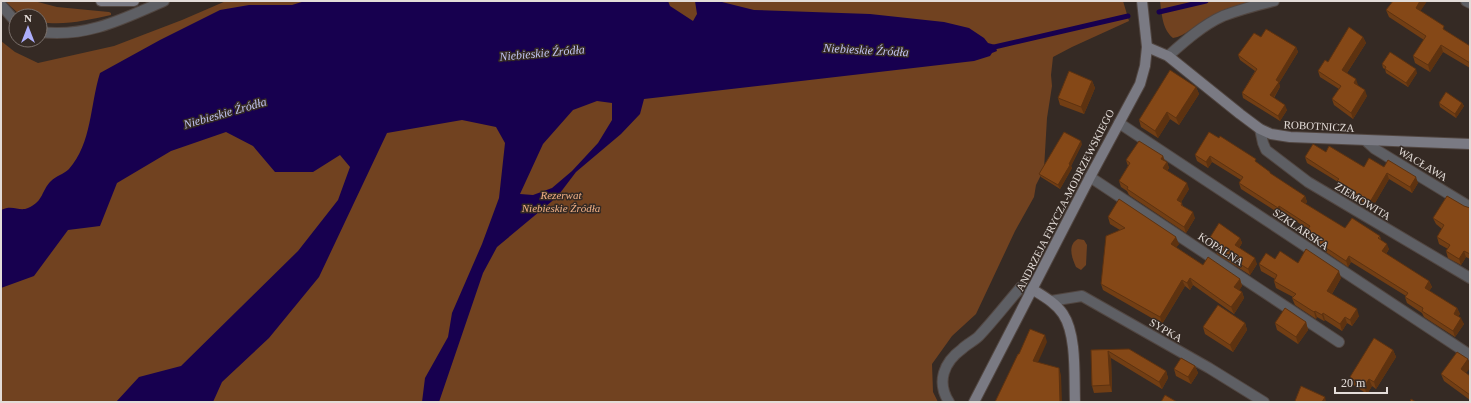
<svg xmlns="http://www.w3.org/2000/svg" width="1471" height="403" viewBox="0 0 1471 403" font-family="Georgia,serif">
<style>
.green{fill:#714220}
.water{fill:#17004f;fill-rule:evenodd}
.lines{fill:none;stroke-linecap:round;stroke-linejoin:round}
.stream{stroke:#17004f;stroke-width:5}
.lane-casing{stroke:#514641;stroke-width:12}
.street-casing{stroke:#514641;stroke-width:12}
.secondary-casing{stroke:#514641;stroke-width:12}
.lane{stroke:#5e5f64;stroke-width:10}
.street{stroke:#5e5f64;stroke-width:10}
.secondary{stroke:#7a7a83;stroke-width:10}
.wall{fill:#723e14}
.shaded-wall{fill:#5d3210}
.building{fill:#854817;stroke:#5d3210}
.labels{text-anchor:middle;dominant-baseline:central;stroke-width:3;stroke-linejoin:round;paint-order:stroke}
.street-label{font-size:11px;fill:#e3dcd8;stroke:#352a24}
.park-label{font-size:11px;font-style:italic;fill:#f2b186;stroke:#352a24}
.water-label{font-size:12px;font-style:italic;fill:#c1c3f1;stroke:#352a24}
</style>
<rect width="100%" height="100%" fill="#352a24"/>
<!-- green -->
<g class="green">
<path d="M5,1H34L57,7L109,12L111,13V15C87,20 65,26 40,22V16H21Z"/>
<path d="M226,1H1123L1129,21L1072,47L1053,57L1051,75L1052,86L1047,118L1044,169L1036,185L1034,197L1015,231L976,314L952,336L932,364L933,392L938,402H1V41L15,52L38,63L114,46L182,20Z"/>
<path d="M1160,1H1254C1239,6 1224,10 1210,17C1198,22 1185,37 1173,38C1162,29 1162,14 1160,1Z"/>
<path d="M1078,239L1084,240L1087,245L1086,265L1081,270L1076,267C1072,258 1067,245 1078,239Z"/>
</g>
<!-- water -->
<path class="water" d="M305,1H668L670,6L693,21L697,14L695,1H718L754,10L870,14L944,22L969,28L984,38L988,43L995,45L997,51L992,53L990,56L974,61L644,99L640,114L621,134L576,172L557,197L497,247L483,273L439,402H422L425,378L448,337L452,313L482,244L499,198L505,143L496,127L462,120L387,133L319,277L269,338L222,382L213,402H116L139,377L181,366L298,251L338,200L350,167L340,155L313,172H275L253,146L226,132L171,151L117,183L100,226L68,230L34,276L1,288V210C13,204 19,212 28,208C44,201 41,191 51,181C56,176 64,174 69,169C92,143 90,105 100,73L160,40L220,10L249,5H292ZM597,101L612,103V120L598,143L572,171L552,188L533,195L520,194L543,144L573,110Z"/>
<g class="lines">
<!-- stream -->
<g class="stream">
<path d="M1159,12L1206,1"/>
<path d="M990,48L1128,16"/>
</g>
<defs>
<g id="lane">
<path d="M1,5L16,22"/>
<path d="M40,32C86,38 123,19 164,1"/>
<path d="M949,402C936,382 944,362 962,349C967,344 974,341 979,336C994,320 1007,303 1021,287L1032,289"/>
</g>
<g id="street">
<path d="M1466,1L1470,3"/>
<path d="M1168,56C1185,41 1203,25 1223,16C1239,10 1257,5 1274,1"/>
<path d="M1119,123L1470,355"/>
<path d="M1260,129L1263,143L1266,150L1308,182L1470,278"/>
<path d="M1365,140L1375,149L1470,207"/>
<path d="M1090,177L1339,342"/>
<path d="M1051,301L1082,296L1209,368L1264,402"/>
</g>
<g id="secondary">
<path d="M101,1H134"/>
<path d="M1147,47L1168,56L1240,114L1260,129L1271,134L1290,137L1470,144"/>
<path d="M1032,289C1043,296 1056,303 1063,314C1077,335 1074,377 1075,402"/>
<path d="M974,402L1090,177L1140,84L1145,66L1147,47L1142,1"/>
</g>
</defs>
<!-- lane casing -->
<use href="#lane" class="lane-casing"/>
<!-- street casing -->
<use href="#street" class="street-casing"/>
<!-- secondary casing -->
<use href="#secondary" class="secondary-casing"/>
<!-- lane -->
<use href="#lane" class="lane"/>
<!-- street -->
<use href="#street" class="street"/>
<!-- secondary -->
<use href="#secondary" class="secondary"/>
</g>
<!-- wall -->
<g class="wall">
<path d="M1427,1L1420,11L1446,31L1470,46V68L1443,52L1430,72L1415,63L1413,56L1424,40L1389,17L1386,10Z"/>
<path d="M1261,37L1296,47L1298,52L1279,83L1280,87L1274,98L1287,110L1280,121L1243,98L1242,93L1255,71L1240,60L1238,55Z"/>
<path d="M1363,37L1366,43L1347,73L1358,85V86L1367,96L1353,119L1334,105L1332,99L1339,89L1320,77L1318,71L1328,62Z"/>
<path d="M1382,64L1417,73L1408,87L1386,73L1385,69L1383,68Z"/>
<path d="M1092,81L1095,88L1084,114L1060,105L1058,98Z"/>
<path d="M1196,87L1199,94L1179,125L1170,119L1158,138L1141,127L1139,120Z"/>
<path d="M1439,103H1462L1464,106L1456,118L1440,107Z"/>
<path d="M1209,132L1258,164L1271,174L1305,196L1307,202L1305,204L1345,228L1380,236L1381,240L1389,249L1386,254L1429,281L1432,287L1429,291L1457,308L1460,314L1458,316L1464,324L1455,337L1424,317L1422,313L1407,303L1405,297L1406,296L1351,262L1348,267L1308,240L1305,234L1308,229L1282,212L1280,214L1241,189L1239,183L1241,180L1212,162L1208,168L1197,161L1195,155Z"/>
<path d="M1082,144L1071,166L1072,168L1060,189L1041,177L1039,174Z"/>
<path d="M1326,152L1364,167H1384L1418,183L1412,193L1389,179L1372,208L1340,187L1338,182L1307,163L1305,157Z"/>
<path d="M1163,156L1165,161L1167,162L1169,168L1167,171L1189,189L1181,202L1183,206L1195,218L1186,233L1129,195L1127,191L1121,187L1119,181L1128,166L1126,160Z"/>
<path d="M1464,206L1470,208V259L1466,257L1461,265L1448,258L1446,251L1448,249L1439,244L1437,237L1442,229L1436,224L1433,218Z"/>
<path d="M1108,217L1179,244L1176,247L1203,265L1240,279L1242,286L1239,290L1242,292L1244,298L1234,314L1193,285L1190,290L1185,286L1162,324L1103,290L1101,284L1120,230L1110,224Z"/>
<path d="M1240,238L1242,243L1239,248L1257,264L1250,275L1217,254L1215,248L1216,247L1212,244L1209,239Z"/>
<path d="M1275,259L1298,263L1341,278L1332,294L1359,316L1352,326L1347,323L1342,331L1325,320L1324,321L1317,317L1316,319L1295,305L1292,298L1293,297L1276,288L1274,281L1275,279L1261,271L1259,264Z"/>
<path d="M1306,322L1308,330L1298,344L1277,330L1275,323Z"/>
<path d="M1245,323L1247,330L1233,352L1205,334L1203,327Z"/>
<path d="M1129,349L1166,371L1168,378L1162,389L1111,358L1112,392L1094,393L1092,386L1091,350Z"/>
<path d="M1393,350L1396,357L1376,389L1372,386L1367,394L1352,384L1350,377Z"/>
<path d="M1195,366L1198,373L1191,384L1176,376L1174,369Z"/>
<path d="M1466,373L1470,376V400L1444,381L1441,374Z"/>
</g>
<!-- shaded-wall -->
<g class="shaded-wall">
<path d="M1420,1H1427L1418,15L1416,8Z"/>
<path d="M1363,37L1366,43L1345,76L1342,70Z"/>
<path d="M1441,45L1443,52L1430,72L1428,65Z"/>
<path d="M1296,47L1298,52L1279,83L1280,87L1272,100L1270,95L1276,80Z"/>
<path d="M1416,69L1417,73L1408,87L1406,83Z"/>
<path d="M1356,79L1358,85L1356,89L1354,83Z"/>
<path d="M1092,81L1095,88L1084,114L1081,107Z"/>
<path d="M1196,87L1199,94L1179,125L1176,118Z"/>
<path d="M1365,90L1367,96L1353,119L1351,113Z"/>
<path d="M1462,103L1464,106L1456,118L1455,114Z"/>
<path d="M1285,105L1287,110L1280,121L1278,116Z"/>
<path d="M1167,112L1170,119L1158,138L1155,131Z"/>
<path d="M1081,141L1082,144L1071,166L1072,168L1060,189L1058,185Z"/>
<path d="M1163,156L1165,162L1161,159Z"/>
<path d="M1210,156L1212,162L1208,168L1206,162Z"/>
<path d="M1167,162L1169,168L1165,174L1163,168Z"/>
<path d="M1387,173L1389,179L1372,208L1370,202Z"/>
<path d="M1416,177L1418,183L1412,193L1410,187Z"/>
<path d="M1187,183L1189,189L1179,206L1177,200Z"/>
<path d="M1305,196L1307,202L1303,207L1301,201Z"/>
<path d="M1279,206L1282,212L1280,214L1278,208Z"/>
<path d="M1193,212L1195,218L1186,233L1184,227Z"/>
<path d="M1176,237L1179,244L1174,251L1171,244Z"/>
<path d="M1240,238L1242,243L1237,251L1235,245Z"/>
<path d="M1387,244L1389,249L1384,257L1382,251Z"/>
<path d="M1464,251L1466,257L1461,265L1459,259Z"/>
<path d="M1349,256L1351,262L1348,267L1346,261Z"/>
<path d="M1255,258L1257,264L1250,275L1248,269Z"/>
<path d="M1339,271L1341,278L1330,297L1327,291Z"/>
<path d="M1190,278L1193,285L1190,290L1187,283Z"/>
<path d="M1240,279L1242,286L1237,294L1234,287Z"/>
<path d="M1182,280L1185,286L1162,324L1160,317Z"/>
<path d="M1429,281L1432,287L1427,294L1425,288Z"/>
<path d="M1242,292L1244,298L1234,314L1231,307Z"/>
<path d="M1457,308L1460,314L1456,320L1454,314Z"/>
<path d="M1357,309L1359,316L1352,326L1350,320Z"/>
<path d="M1315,311L1317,317L1316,319L1314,312Z"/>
<path d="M1323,313L1325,320L1324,321L1322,315Z"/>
<path d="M1345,317L1347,323L1342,331L1340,324Z"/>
<path d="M1461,318L1464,324L1455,337L1453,331Z"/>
<path d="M1306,322L1308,330L1298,344L1296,337Z"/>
<path d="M1245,323L1247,330L1233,352L1230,345Z"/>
<path d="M1045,335L1047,342L1036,367L1033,361Z"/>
<path d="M1393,350L1396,357L1376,389L1374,382Z"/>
<path d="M1108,351L1111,358L1112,392L1110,385Z"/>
<path d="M1468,359L1470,364V368L1464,376L1461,369Z"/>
<path d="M1195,366L1198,373L1191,384L1188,377Z"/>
<path d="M1059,368L1061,375L1062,402H1060Z"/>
<path d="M1166,371L1168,378L1162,389L1159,382Z"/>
<path d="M1369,379L1372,386L1367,394L1364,387Z"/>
<path d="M1325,397L1326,402H1322Z"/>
</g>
<!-- building -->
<g class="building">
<path d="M1393,1H1420L1416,8L1444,26L1443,29L1470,46V63L1441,45L1428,65L1413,56L1426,36L1386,10Z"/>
<path d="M1349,27L1363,37L1342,70L1356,79L1354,83L1365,90L1351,113L1332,99L1341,86L1318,71L1325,60L1328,62Z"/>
<path d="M1266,29L1296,47L1276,80L1279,82L1270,95L1285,105L1278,116L1242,93L1257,69L1238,55L1254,33L1261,37Z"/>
<path d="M1390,52L1416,69L1406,83L1385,69L1386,67L1382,64Z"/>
<path d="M1170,70L1196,87L1176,118L1167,112L1155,131L1139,120Z"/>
<path d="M1069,71L1092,81L1081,107L1058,98Z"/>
<path d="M1446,92L1462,103L1455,114L1439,103Z"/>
<path d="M1064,132L1081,141L1069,164L1070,165L1058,185L1039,174Z"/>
<path d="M1209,132L1219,138L1220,136L1256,159L1255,161L1270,172V173L1305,196L1301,201L1345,228L1352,218L1380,236L1378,238L1387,244L1382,251L1429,281L1425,288L1457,308L1454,314L1461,318L1453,331L1422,311L1423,308L1405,297L1408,293L1349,256L1346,261L1305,234L1310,226L1279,206L1278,208L1239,183L1243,177L1210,156L1206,162L1195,155Z"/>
<path d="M1139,141L1163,156L1161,159L1167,162L1163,168L1187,183L1177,200L1182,203L1181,205L1193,212L1184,227L1127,189L1128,187L1119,181L1130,163L1126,160Z"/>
<path d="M1313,144L1326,152L1329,146L1364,167L1369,158L1384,167L1388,160L1416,177L1410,187L1387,173L1370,202L1337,181L1339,179L1305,157Z"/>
<path d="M1447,196L1464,206L1470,208V254L1464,251L1459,259L1446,251L1450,245L1437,237L1444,225L1433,218Z"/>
<path d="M1119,199L1176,237L1171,244L1203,265L1208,257L1240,279L1234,287L1242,292L1231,307L1190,278L1187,283L1182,280L1160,317L1101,284L1106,236L1125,228L1108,217Z"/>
<path d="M1219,223L1240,238L1235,245L1255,258L1248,269L1215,248L1218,244L1209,239Z"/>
<path d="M1306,249L1339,271L1327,291L1357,309L1350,320L1345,317L1340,324L1323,313L1322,315L1315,311L1314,312L1292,298L1296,294L1274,281L1277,275L1259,264L1266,253L1275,259L1280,251L1298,263Z"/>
<path d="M1218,305L1245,323L1230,345L1203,327Z"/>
<path d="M1285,308L1306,322L1296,337L1275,323Z"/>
<path d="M1030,329L1045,335L1033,361L1059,368L1060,402H995L1018,354H1019Z"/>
<path d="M1374,338L1393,350L1374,382L1369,379L1364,387L1350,377Z"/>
<path d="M1129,349L1166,371L1159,382L1108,351L1110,385L1092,386L1091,350Z"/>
<path d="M1457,352L1468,359L1461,369L1470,376V395L1441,374Z"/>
<path d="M1181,358L1195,366L1188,377L1174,369Z"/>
<path d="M1301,386L1325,397L1322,402H1297L1295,401Z"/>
<path d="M1165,395L1177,402H1161Z"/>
<path d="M1411,399L1416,402H1410Z"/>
</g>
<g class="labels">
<!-- street labels -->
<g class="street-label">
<text transform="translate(1319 126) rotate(3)">ROBOTNICZA</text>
<text transform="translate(1423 164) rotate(31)">WACŁAWA</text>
<text transform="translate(1065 200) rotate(-63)">ANDRZEJA FRYCZA-MODRZEWSKIEGO</text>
<text transform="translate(1363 201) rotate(31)">ZIEMOWITA</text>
<text transform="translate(1301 229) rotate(34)">SZKLARSKA</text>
<text transform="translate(1221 249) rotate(33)">KOPALNA</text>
<text transform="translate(1166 330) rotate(30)">SYPKA</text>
</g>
<!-- park labels -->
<g class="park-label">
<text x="561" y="195">Rezerwat<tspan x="561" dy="13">Niebieskie Źródła</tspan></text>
</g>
<!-- water labels -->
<g class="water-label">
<text transform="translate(866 50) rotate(3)">Niebieskie Źródła</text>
<text transform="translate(542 53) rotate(-5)">Niebieskie Źródła</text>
<text transform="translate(225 113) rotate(-16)">Niebieskie Źródła</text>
</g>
</g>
<!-- border -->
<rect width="1471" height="403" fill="none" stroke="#e3dcd8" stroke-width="4"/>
<!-- north arrow -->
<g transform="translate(28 28)"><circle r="19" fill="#352a24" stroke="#7b716c"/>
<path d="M0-3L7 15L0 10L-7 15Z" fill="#adaefb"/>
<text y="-6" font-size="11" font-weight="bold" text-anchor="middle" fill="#e3dcd8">N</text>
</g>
<!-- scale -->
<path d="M1335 387v6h52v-6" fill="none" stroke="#e3dcd8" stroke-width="2"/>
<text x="1341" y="387" font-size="12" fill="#e3dcd8" stroke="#352a24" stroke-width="3" paint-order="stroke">20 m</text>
</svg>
